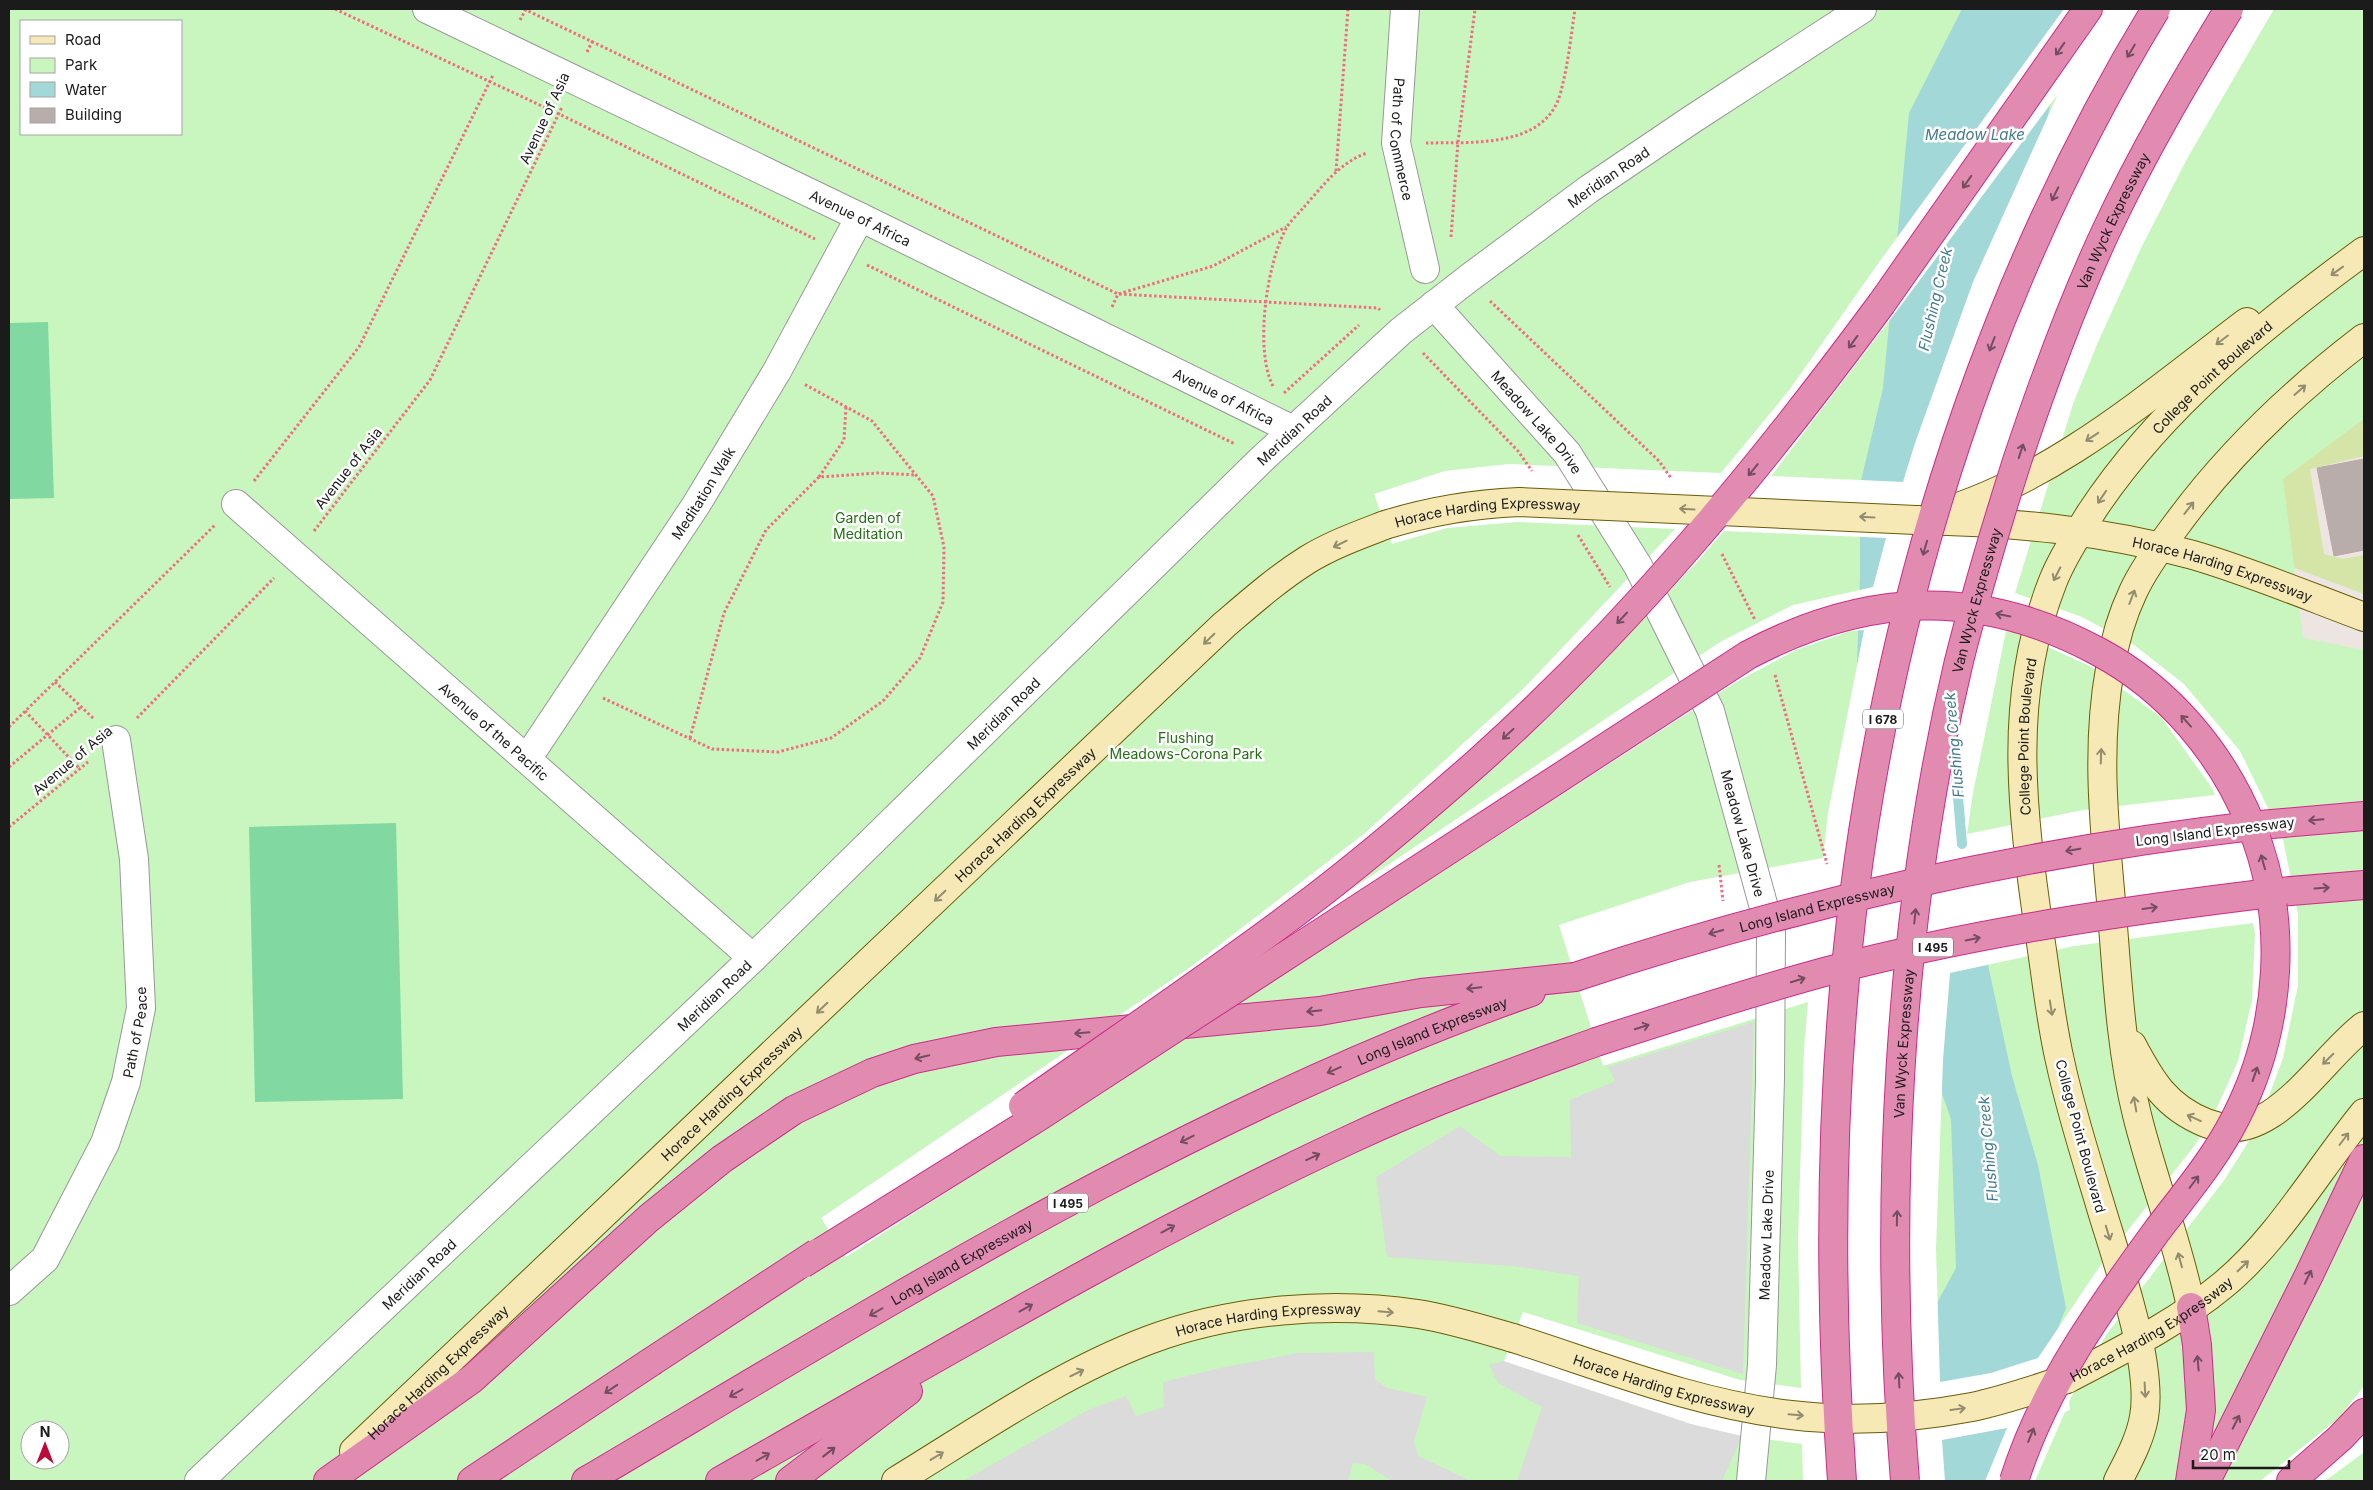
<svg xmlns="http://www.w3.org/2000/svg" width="2373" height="1490" viewBox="0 0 2373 1490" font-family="Inter,sans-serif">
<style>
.grass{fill:#d5e5a8}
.park{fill:#c8f6be;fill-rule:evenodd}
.pitch{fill:#81d9a1}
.parking{fill:#dbdbdb}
.water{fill:#a2d8d7}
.pier{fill:#fff;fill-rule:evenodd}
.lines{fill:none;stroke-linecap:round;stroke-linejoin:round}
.stream{stroke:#a2d8d7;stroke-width:10}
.building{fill:#b8adaa;stroke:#bda9a4}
.street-casing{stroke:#989898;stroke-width:30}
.secondary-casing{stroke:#6a5c09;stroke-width:30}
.highway-casing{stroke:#cd2b8b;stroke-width:30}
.path{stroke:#f36b7f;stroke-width:3;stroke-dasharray:2.5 2.5;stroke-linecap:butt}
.street{stroke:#fff;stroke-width:28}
.secondary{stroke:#f6e9b5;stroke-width:28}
.highway{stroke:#e18bb1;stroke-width:28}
.secondary-bridge-casing{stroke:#6a5c09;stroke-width:30;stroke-linecap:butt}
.highway-bridge-casing{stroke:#cd2b8b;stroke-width:30;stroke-linecap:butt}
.secondary-bridge{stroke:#f6e9b5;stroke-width:28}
.highway-bridge{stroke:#e18bb1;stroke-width:28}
.oneway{stroke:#744d5e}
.oneway2{stroke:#938c70}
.labels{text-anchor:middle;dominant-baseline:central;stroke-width:5;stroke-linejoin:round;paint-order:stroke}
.shield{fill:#fff;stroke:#5f5f5f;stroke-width:1}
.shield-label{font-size:12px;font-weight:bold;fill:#1b1b1b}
.street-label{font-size:14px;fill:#1b1b1b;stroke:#fff}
.park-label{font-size:14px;fill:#207210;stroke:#fff}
.water-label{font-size:15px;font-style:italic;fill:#447c8f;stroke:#fff}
</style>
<rect width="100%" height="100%" fill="#ece5e1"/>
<!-- grass -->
<path class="grass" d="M2364,380V456L2310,469L2324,554L2343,559L2364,555V594L2215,538Z"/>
<!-- park -->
<path class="park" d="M9,9H2364V419L2283,479L2303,638L2364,650V1481H9ZM21,21H181V134H21ZM30,1430H60V1460H30Z"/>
<!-- pitch -->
<g class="pitch">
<path d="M48,322L54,498L9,499V323Z"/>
<path d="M396,823L403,1099L255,1102L249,827Z"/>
</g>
<!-- parking -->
<g class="parking">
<path d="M1754,1022L1743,1374L1577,1323L1579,1276L1513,1266L1387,1257L1376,1177L1460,1126L1500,1156L1571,1157L1570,1100L1615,1081L1608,1067Z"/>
<path d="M1374,1352L1375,1379L1387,1388L1427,1397L1414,1441L1418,1456L1471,1481H1392L1365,1464L1353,1463L1348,1481H963L1088,1410L1126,1396L1136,1416L1164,1407L1163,1382L1220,1368L1298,1353Z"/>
<path d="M1504,1361L1691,1424L1742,1436L1722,1481H1517L1542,1407L1498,1383L1489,1365Z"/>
</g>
<!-- water -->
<path class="water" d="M1962,9H2071L2014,272L1962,844L2012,1076L2038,1165L2066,1308L1997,1481H1864L1899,1372L1956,1268L1951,1119L1864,874L1853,779L1860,576V485L1883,388L1909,113Z"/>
<!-- pier -->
<g class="pier">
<path d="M2064,9H2274L2188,157L2142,246L2098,342L2073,404L2015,593L2082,617L2134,645L2184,684L2240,751L2283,839L2298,914V985L2283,1058L2257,1128L2225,1179L2106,1335L2074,1392L2069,1402L2070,1410L2065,1412L2035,1481H1985L2007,1428L1942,1440L1945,1481H1803L1802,1444L1742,1436L1691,1424L1504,1361L1523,1312L1740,1380L1801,1388L1798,1240L1804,1049L1808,1002L1603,1066L1559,925L1690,882L1823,858L1828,813L1864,630L1850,631L1796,650L1736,682L846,1257L821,1218L1192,966L1365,833L1524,688L1675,529L1518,522L1447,528L1392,544L1374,494L1445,471L1509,464L1721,473L1790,389L1877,265ZM2058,94L1973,282L1915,443L1903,482L1771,476L1905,300ZM1724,531L1886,538L1873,587L1793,605L1720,642L1352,889L1556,710L1697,562ZM2006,631L2014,632L2090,666L2161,717L2212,788L2215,795L2083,810L1967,834L1973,793ZM2253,923L2255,933L2252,1000L2238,1061L2214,1114L2195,1145L2100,1266L2038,1358L1991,1373L1940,1382L1936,1248L1943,1060L1950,973L2074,946Z"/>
<path d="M2364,1386L2363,1453L2325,1481H2260L2339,1418Z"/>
</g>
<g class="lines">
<!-- stream -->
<path class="stream" d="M1953,738L1962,844"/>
</g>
<!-- building -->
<path class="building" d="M2364,459V550L2334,556L2317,468Z"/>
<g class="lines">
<defs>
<g id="street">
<path id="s1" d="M427,9L860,217L1293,430"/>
<path id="s2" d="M1405,9L1396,143L1425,269"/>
<path id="s3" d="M1434,305L1567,453L1638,566L1710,711L1771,933L1770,1078L1762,1365L1751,1481"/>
<path id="s4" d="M236,504L753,958"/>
<path id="s5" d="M527,759L696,505L777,371L860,217"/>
<path id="s6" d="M9,1291L45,1259L105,1143L126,1082L141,1008L134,859L116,740"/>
<path id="s7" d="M199,1481L753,958L1262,459L1401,331L1469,278L1589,189L1691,120L1862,9"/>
</g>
<g id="secondary">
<path d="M1936,514C2054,480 2151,394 2247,322"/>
<path id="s8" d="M1916,520C2010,522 2102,530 2193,555C2251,572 2308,596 2364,617"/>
<path d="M2132,1045C2151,1081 2166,1107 2206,1123C2271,1149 2319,1060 2364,1026"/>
<path d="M2191,1307C2178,1242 2153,1180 2137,1115C2120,1046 2117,972 2111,901C2104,823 2096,747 2110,669C2114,644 2122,615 2133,592C2143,570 2159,548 2174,528C2227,455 2292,393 2364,338"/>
<path id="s9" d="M2067,1379C2120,1351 2176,1324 2223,1285C2278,1240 2319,1168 2364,1113"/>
<path id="s10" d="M354,1451L1224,625C1251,602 1277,579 1307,560C1331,545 1359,535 1385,525"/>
<path id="s11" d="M896,1481C978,1431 1059,1374 1149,1340C1232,1309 1331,1301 1418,1314C1450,1319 1482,1329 1513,1338"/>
<path id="s12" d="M2118,1481C2128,1461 2140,1440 2144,1417C2154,1363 2115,1256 2099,1201C2085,1155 2070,1108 2060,1061C2050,1018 2046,974 2039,930C2022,811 2007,697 2053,581C2062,558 2077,535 2090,514C2160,407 2262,326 2364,251"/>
</g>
<g id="highway">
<path d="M1882,303L2088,9"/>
<path d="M2260,825L2364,816"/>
<path d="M2279,892L2364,885"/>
<path d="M328,1481L472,1379L649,1218L722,1159L794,1110L872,1073L914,1059L996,1042L1320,1011L1421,993L1575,977"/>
<path d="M472,1481L651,1362"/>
<path id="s13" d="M586,1481C891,1301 1195,1110 1531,992"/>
<path d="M720,1481C929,1363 1135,1239 1353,1138C1432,1101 1514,1072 1596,1042"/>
<path d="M790,1481L908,1391"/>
<path d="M2190,1481L2201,1410L2197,1345L2191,1307"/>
<path d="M2206,1481L2309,1275L2364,1159"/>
<path d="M2291,1481L2340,1438L2364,1413"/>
</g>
</defs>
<!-- street casing -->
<use href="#street" class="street-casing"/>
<!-- secondary casing -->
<use href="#secondary" class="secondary-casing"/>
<!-- highway casing -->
<use href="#highway" class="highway-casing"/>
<!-- path -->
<g class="path">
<path d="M335,9L559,114L815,239"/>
<path d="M524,9L1118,294L1378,308L1380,310"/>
<path d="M520,20L526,9"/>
<path d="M587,52L593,40"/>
<path d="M1426,143C1472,142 1547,149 1561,91C1568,65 1571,36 1575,9"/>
<path d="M1336,171L1348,9"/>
<path d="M1451,237L1458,142L1475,9"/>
<path d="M867,265L1235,444"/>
<path d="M1490,301L1659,461L1671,478"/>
<path d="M1112,307L1118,294L1213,266L1286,227"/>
<path d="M1423,353L1518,451L1532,471"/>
<path d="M1273,386C1254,350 1267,261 1287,227C1291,220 1299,213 1304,207C1322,187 1340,162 1367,153"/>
<path d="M1284,393L1359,325"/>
<path d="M819,477L844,440L846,407"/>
<path d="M254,481L359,347L493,75"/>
<path d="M314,531L430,380L562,107"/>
<path d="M1578,535L1610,587"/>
<path d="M1722,554L1755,620"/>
<path d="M1775,675L1827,864"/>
<path d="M55,682L94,719"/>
<path d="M603,698L712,749L778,752L831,738L883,701L920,658L943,602L944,547L933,496L872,421L804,384"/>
<path d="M25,711L80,769"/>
<path d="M137,718L274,578"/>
<path d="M9,727L215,525"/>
<path d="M690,738L724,613L766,530L819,477L878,473L916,475"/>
<path d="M9,767L81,707"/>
<path d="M9,827L88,762"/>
<path d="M1719,865L1723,901"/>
</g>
<!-- street -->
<use href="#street" class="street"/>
<!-- secondary -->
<use href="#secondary" class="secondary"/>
<!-- highway -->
<use href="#highway" class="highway"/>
<defs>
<g id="secondary-bridge">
<path id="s14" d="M1385,525C1430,511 1472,504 1519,502L1916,520"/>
<path id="s15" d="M1513,1338C1604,1367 1696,1404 1791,1415C1850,1422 1914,1418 1972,1407C2005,1400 2036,1389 2067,1379"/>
</g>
<g id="highway-bridge">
<path id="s16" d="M1575,977C1801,902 2024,852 2260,825"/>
<path d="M1596,1042C1673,1017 1750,992 1828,971C1976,932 2128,910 2279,892"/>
<path d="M1023,1106C1115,1041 1209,978 1299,910C1361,864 1420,813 1478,762C1630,626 1761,467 1882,303"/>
<path d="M802,1264L1038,1117L1748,655C1867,592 1979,587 2099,652C2168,689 2222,753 2251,825C2289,918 2282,1027 2236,1117C2215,1159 2184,1195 2156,1232C2099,1310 2043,1388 2014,1481"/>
<path d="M651,1362L817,1253"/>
<path d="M1842,1481C1825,1242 1831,997 1875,761C1923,497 2016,239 2156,9"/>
<path id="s17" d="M1905,1481C1883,1215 1897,921 1959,661C1976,594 1996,527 2017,461C2043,383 2071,306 2106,231C2142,154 2185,81 2229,9"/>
</g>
</defs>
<!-- secondary-bridge casing -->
<use href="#secondary-bridge" class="secondary-bridge-casing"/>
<!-- highway-bridge casing -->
<use href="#highway-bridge" class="highway-bridge-casing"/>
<!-- secondary-bridge -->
<use href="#secondary-bridge" class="secondary-bridge"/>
<!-- highway-bridge -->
<use href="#highway-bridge" class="highway-bridge"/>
</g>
<!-- one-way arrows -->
<defs><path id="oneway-shaft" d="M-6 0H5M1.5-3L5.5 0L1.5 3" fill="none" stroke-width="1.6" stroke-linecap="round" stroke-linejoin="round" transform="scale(1.25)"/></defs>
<g class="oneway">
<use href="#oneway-shaft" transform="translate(2060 49) rotate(125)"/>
<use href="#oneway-shaft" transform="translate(2131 51) rotate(121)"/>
<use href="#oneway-shaft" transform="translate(1967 182) rotate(125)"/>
<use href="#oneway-shaft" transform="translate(2055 194) rotate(116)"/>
<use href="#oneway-shaft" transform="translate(1853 342) rotate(126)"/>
<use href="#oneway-shaft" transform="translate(1992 344) rotate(111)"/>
<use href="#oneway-shaft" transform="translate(2021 451) rotate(-72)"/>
<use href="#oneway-shaft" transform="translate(1753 470) rotate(129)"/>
<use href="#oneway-shaft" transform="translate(1925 548) rotate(106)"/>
<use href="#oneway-shaft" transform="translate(2003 615) rotate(-168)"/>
<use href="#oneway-shaft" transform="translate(1622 618) rotate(133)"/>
<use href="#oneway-shaft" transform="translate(2186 721) rotate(-132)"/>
<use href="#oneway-shaft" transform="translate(1508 734) rotate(137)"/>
<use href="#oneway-shaft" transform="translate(2316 820) rotate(175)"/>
<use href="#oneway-shaft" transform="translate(2073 850) rotate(170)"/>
<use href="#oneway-shaft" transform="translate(2263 862) rotate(-106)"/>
<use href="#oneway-shaft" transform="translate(2322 888) rotate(-4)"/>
<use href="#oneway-shaft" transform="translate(2150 908) rotate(-8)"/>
<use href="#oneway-shaft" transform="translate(1915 916) rotate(-84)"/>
<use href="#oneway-shaft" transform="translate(1716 932) rotate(165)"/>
<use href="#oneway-shaft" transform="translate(1973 939) rotate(-11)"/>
<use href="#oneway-shaft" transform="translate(1798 980) rotate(-17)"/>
<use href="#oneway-shaft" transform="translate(1474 988) rotate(174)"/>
<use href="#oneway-shaft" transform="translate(1314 1011) rotate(174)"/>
<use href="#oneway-shaft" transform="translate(1642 1027) rotate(-18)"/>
<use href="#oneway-shaft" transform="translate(1082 1033) rotate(175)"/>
<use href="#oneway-shaft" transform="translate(922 1057) rotate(166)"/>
<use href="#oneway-shaft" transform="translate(1334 1070) rotate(156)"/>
<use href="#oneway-shaft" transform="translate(2255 1074) rotate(-71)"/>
<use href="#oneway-shaft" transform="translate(1187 1139) rotate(153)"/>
<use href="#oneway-shaft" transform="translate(1313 1157) rotate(-25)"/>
<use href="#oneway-shaft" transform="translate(2194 1182) rotate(-53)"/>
<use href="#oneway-shaft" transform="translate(1897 1218) rotate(-89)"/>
<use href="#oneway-shaft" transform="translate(1168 1229) rotate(-28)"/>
<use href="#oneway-shaft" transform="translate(2308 1277) rotate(-64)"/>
<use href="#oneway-shaft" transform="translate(1026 1308) rotate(-29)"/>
<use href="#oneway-shaft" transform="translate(876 1312) rotate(150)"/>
<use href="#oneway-shaft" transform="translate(2198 1363) rotate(-95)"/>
<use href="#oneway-shaft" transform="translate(1899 1380) rotate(-93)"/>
<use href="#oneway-shaft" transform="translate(611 1389) rotate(146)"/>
<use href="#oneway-shaft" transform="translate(736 1393) rotate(150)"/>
<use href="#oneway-shaft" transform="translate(2236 1422) rotate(-63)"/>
<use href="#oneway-shaft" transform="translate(2031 1435) rotate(-68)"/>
<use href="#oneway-shaft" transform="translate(829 1452) rotate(-38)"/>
<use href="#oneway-shaft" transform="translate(763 1457) rotate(-30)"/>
</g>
<g class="oneway2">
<use href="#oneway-shaft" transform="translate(2337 271) rotate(144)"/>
<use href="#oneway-shaft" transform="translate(2222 340) rotate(143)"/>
<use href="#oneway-shaft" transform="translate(2300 390) rotate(-41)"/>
<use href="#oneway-shaft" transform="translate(2092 437) rotate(147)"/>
<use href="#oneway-shaft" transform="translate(2102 497) rotate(124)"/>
<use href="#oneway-shaft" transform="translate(2189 508) rotate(-52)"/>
<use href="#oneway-shaft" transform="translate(1687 509) rotate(-177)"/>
<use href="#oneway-shaft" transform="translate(1867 517) rotate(-177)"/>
<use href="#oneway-shaft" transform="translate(1340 544) rotate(154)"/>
<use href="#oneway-shaft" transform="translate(2057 574) rotate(117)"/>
<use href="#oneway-shaft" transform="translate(2132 597) rotate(-69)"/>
<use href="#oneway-shaft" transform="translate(1209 639) rotate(136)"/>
<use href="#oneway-shaft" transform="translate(2101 756) rotate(-88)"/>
<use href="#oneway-shaft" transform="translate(940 896) rotate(136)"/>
<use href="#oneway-shaft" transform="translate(822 1008) rotate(136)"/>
<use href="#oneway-shaft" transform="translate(2051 1008) rotate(81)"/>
<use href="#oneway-shaft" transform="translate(2328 1059) rotate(135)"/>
<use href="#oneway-shaft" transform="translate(2135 1104) rotate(-100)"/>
<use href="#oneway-shaft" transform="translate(2194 1118) rotate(-156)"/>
<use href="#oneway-shaft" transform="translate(2344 1139) rotate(-53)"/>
<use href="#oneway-shaft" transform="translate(2108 1233) rotate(73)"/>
<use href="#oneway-shaft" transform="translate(2180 1260) rotate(-105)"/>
<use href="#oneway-shaft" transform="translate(2243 1266) rotate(-44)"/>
<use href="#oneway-shaft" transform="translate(1386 1312) rotate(5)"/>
<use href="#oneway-shaft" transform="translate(1077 1373) rotate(-26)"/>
<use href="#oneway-shaft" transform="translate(2145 1390) rotate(87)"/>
<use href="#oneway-shaft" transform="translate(1958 1409) rotate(-8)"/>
<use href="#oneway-shaft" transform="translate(1796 1415) rotate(5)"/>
<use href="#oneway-shaft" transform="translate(937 1456) rotate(-31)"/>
</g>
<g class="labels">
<!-- shield labels -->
<g class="shield">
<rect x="1863" y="709.5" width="40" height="19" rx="4"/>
<rect x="1913" y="937.5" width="40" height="19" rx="4"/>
<rect x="1048" y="1193.5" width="40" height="19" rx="4"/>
</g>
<g class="shield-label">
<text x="1883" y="719">I 678</text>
<text x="1933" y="947">I 495</text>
<text x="1068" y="1203">I 495</text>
</g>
<!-- street labels -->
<g class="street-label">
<text transform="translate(544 118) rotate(-65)">Avenue of Asia</text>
<text stroke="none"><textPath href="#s2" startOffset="131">Path of Commerce</textPath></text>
<text stroke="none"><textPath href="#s7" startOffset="1922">Meridian Road</textPath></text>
<text stroke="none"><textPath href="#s1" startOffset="481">Avenue of Africa</textPath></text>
<text stroke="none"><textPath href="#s17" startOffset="1292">Van Wyck Expressway</textPath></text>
<text stroke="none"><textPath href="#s12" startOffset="1184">College Point Boulevard</textPath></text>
<text stroke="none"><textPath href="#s1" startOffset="886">Avenue of Africa</textPath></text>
<text stroke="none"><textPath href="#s3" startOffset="156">Meadow Lake Drive</textPath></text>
<text stroke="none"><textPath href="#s7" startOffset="1518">Meridian Road</textPath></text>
<text transform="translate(348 468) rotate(-52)">Avenue of Asia</text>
<text stroke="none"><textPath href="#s5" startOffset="319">Meditation Walk</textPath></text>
<text stroke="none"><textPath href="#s14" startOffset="104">Horace Harding Expressway</textPath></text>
<text stroke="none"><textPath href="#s8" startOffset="312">Horace Harding Expressway</textPath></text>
<text stroke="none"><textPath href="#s17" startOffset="888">Van Wyck Expressway</textPath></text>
<text stroke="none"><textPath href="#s7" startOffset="1112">Meridian Road</textPath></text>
<text stroke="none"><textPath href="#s4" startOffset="344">Avenue of the Pacific</textPath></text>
<text stroke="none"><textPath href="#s12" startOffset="764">College Point Boulevard</textPath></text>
<text transform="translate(72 760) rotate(-40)">Avenue of Asia</text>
<text stroke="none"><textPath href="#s10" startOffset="925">Horace Harding Expressway</textPath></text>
<text transform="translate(2215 831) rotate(-7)">Long Island Expressway</text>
<text stroke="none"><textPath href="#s3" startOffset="621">Meadow Lake Drive</textPath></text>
<text stroke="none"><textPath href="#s16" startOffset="252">Long Island Expressway</textPath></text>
<text stroke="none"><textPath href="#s7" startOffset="708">Meridian Road</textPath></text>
<text stroke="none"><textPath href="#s13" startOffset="960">Long Island Expressway</textPath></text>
<text stroke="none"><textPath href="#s6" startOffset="294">Path of Peace</textPath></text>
<text stroke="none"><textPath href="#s17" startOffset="438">Van Wyck Expressway</textPath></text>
<text stroke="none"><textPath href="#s10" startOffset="520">Horace Harding Expressway</textPath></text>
<text transform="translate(2081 1136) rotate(75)">College Point Boulevard</text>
<text transform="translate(1766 1235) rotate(-88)">Meadow Lake Drive</text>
<text stroke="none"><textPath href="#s13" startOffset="435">Long Island Expressway</textPath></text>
<text stroke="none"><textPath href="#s7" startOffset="302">Meridian Road</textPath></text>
<text stroke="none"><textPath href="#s11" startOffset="412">Horace Harding Expressway</textPath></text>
<text stroke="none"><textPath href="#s9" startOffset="98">Horace Harding Expressway</textPath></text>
<text stroke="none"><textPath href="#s10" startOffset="115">Horace Harding Expressway</textPath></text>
<text stroke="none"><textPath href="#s15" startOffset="158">Horace Harding Expressway</textPath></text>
</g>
<!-- park labels -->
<g class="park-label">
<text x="868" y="517">Garden of<tspan x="868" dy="16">Meditation</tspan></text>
<text x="1186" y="737">Flushing<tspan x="1186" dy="16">Meadows-Corona Park</tspan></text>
</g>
<!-- water labels -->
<g class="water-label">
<text x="1975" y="134">Meadow Lake</text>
<text transform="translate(1935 299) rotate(-77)">Flushing Creek</text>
<text transform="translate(1954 745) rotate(-95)">Flushing Creek</text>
<text transform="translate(1988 1149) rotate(-95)">Flushing Creek</text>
</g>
</g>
<!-- border -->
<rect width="2373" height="1490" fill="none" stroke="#1b1b1b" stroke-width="20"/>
<!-- legend -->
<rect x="20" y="20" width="162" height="115" fill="#ffffff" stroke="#a4a4a4"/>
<rect x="30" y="36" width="25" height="8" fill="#f6e9b5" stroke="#a4a4a4"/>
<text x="65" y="45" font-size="15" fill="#1b1b1b">Road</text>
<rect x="30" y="58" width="25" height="15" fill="#c8f6be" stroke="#a4a4a4"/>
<text x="65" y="70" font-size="15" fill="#1b1b1b">Park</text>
<rect x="30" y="82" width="25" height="15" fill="#a2d8d7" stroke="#a4a4a4"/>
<text x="65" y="95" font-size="15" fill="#1b1b1b">Water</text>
<rect x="30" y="108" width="25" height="15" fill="#b8adaa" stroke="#a4a4a4"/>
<text x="65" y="120" font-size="15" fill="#1b1b1b">Building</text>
<!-- north arrow -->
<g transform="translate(45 1445)"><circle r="24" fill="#ffffff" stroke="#a4a4a4"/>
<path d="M0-4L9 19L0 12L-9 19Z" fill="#bd0937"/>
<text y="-8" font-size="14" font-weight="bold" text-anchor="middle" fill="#1b1b1b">N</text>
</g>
<!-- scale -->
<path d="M2193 1460v8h96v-8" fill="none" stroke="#1b1b1b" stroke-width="2.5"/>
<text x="2200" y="1460" font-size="15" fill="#1b1b1b" stroke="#ffffff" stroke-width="4" paint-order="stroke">20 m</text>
</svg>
